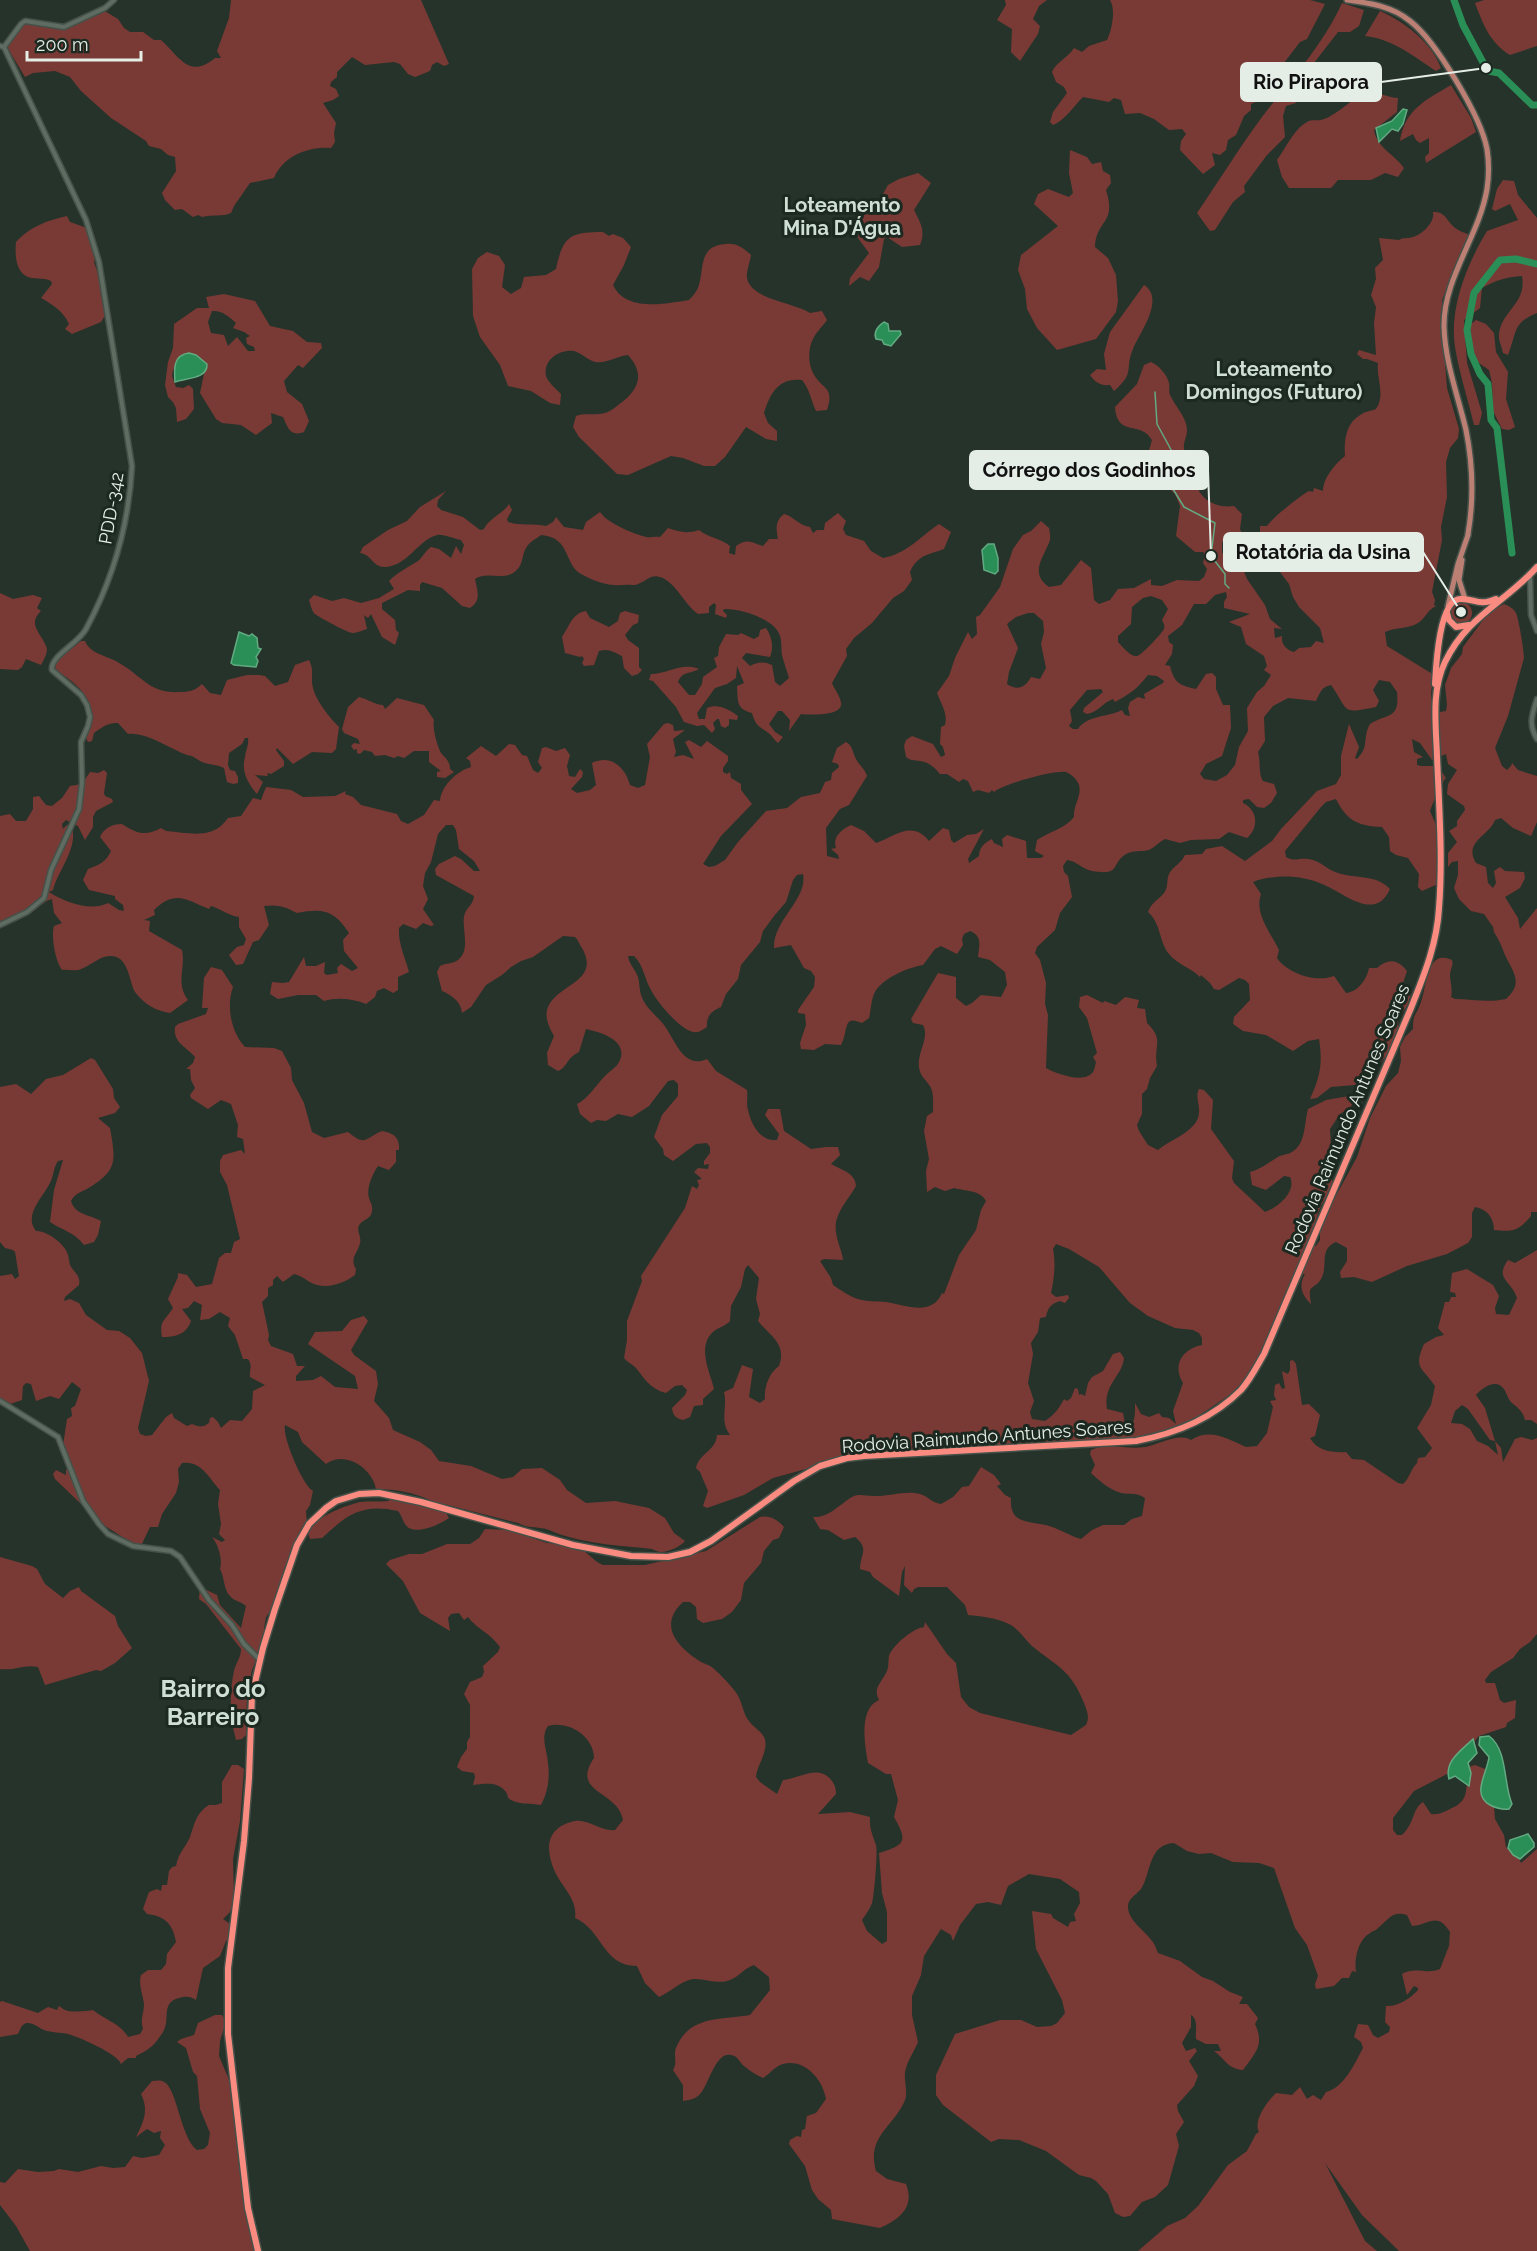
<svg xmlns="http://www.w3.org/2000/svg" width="1537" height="2251" viewBox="0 0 1537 2251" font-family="Raleway,sans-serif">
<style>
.green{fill:#793a35;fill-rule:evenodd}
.water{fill:#2a8f56;stroke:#62ab82;stroke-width:1.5}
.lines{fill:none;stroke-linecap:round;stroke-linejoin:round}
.stream{stroke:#62ab82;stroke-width:1.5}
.river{stroke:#2a8f56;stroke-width:7}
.minor-casing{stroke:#465149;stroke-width:7}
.major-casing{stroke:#465149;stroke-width:8}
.highway-casing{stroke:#465149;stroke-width:9}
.minor{stroke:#5e6c62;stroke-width:4}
.major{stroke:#bb7f74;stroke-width:5}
.highway{stroke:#f98b80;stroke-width:6}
.labels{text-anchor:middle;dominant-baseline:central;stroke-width:6;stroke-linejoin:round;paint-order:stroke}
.street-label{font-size:18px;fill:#e5ede7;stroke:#1c2920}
.neighbourhood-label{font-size:20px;font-weight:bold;fill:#cfdfd4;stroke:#1c2920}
.district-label{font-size:24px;font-weight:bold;fill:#cfdfd4;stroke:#1c2920}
.leader{fill:none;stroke:#e5ede7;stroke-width:2}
.callout-dot{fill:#e5ede7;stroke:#1c2920;stroke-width:2}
.callout{fill:#e5ede7;stroke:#e5ede7;stroke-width:2}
.callout-label{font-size:20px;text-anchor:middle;font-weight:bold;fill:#111}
</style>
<rect width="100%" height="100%" fill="#26332a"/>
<!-- green -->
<g class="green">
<path d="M231,0H421L449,64L444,66L437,62L432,65L430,71L415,77L408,74L400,64L394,62L365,65L352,57L337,72V77L331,82L330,86L336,89L339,96L333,100L323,103L336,123L334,133L335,142L331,148C309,146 283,156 274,178L250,183L234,206L231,213C222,217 213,214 202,217L198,215L193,217L182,209L175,210L165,200L162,193L176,171L175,157L168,155L161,149L149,146L146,141L111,118L81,91L70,77L55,71L33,73L25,77L7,47L23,25L28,23L60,29L71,27L103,10L118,19L124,28L130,32H143L154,40H161C179,56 189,80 215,58H221L217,51L229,18Z"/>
<path d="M1005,0H1047L1039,6L1033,19L1040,26L1038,34L1020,61L1011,52L1012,29L997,20L1006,5Z"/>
<path d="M1110,0H1310L1325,4L1307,39L1300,42L1277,72L1267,79L1259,92L1258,101L1251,104V110L1244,116L1236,135L1228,140L1226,150L1220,155L1212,153L1215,165L1203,174L1180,150L1181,141L1186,134L1182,129L1169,130L1154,119L1140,113L1125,114L1121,100L1114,98L1109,102L1083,97C1074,106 1064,121 1053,125L1050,122L1053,112L1067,93L1064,87L1056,82L1052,72C1056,62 1068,58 1074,48L1082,52L1089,46L1107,40C1112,30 1116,9 1110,0Z"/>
<path d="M1484,0H1537V46L1510,55C1490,43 1483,24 1475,3Z"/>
<path d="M1342,3L1364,10L1359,26L1350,32H1338L1303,77L1294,98L1296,103L1286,106L1283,116L1285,137L1267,155L1244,186L1245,192L1233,202L1215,230L1210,231L1197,213C1219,181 1239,148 1262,117C1290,81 1323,45 1342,3Z"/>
<path d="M1380,11C1406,23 1431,42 1441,68L1436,71C1413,56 1393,39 1365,36Z"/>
<path d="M1451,85L1471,118L1476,132L1426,163L1425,157L1429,153V138L1420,143L1416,140L1413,134L1400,141C1405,109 1426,100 1451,85Z"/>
<path d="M1364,90C1376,91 1385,97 1398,98L1397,112L1374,130C1377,148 1394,154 1404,168L1398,177L1385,173L1371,180H1338L1331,188H1289L1282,177L1277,160C1286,148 1294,129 1307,122C1312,119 1316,121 1321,120C1334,117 1354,99 1364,90Z"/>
<path d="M1070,150L1087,157L1092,164L1101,162L1103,171L1110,175L1111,183L1106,190C1117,225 1096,219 1095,247L1108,258L1116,275L1118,301L1116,312L1096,339L1057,350L1037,328L1027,309L1025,289L1018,270L1021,255L1058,226L1034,204L1038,194L1048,189L1069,197L1073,193L1069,173Z"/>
<path d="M918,173L931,183L914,210C920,222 926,231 920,245L902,247L887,237L884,239L879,267L869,281L860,277L849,286L850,278L869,253L858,238L860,218L877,205L888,185L899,179Z"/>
<path d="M1503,180L1514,181L1518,195L1537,218V313C1512,323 1517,333 1508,355L1503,353C1502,347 1498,340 1499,334C1502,310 1527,304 1522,276C1506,277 1496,280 1482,288L1480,308L1464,320L1467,363L1482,413L1479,425H1474C1468,400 1459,372 1455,347C1449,308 1467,264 1487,231L1518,220L1510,204L1495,211L1492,209L1497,189Z"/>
<path d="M1433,212C1446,212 1446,220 1454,227C1458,231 1464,232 1469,235L1454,277L1449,283L1442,300L1443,306L1447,312L1445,363L1447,388L1459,429L1458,438L1450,448L1446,462L1447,497L1441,527L1442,540L1432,592L1435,600L1434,605L1436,606C1427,610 1426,618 1418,623C1408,629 1396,627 1385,632L1387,646L1434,675C1432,689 1426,702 1440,712L1446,711L1447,705L1445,685L1451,668L1462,654L1463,647L1489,612L1504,604C1509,606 1513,608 1516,613C1519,620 1524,651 1524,658L1508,716L1495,748L1502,766L1507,770L1511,766L1512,763L1518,770L1537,776V822L1531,836L1513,828L1501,818L1495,820C1489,836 1463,842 1476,863L1486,867L1488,883L1493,888L1496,883L1494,871L1500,867L1505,871L1524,872L1525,878L1520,888L1505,897L1518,918L1520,929L1537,908V1212H1531V1216C1518,1231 1514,1232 1494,1230C1494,1218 1487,1209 1475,1207L1472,1213V1237L1468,1243L1447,1254L1407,1266L1372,1282L1354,1277L1341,1278L1340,1272L1347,1261V1248L1336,1242C1318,1250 1329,1265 1321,1279C1314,1291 1307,1282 1311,1304C1302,1295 1298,1286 1305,1274H1303L1264,1359L1246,1383L1234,1394L1228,1396L1185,1425L1157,1434L1126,1439L1006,1446L996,1445L835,1461L773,1478L744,1495L707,1508L703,1506L708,1491L700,1472L696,1468C699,1453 716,1451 717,1435H730C719,1420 728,1408 724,1392L733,1388L742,1365L753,1369L749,1397L760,1403L765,1399C764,1387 769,1373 779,1366C787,1344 771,1337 758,1321L760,1314L756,1299L759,1278L748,1265L745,1269L741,1287L731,1306L730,1321C726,1326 719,1327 714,1331C696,1346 710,1372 714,1389L703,1399V1405L694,1406L690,1417L683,1420C676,1418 673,1416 672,1408L685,1395L687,1390L682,1385L675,1386L666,1393C650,1389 644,1378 636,1368C632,1364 627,1362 624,1358L627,1340V1321L642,1281L641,1276L685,1208L692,1186L697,1189L699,1185L697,1180L702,1179L694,1172L698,1168L708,1169L709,1164L704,1165V1161L710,1153V1147L707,1143L696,1144L673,1161L664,1155L663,1149L654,1137L662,1115L678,1096V1084L674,1080L668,1081L649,1106L632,1117L618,1114L606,1121L597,1120L591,1123L580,1114L577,1104C588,1099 596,1085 604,1077C609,1071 617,1068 620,1060C628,1040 600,1032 586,1029L579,1052C566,1058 568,1067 558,1071L548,1065L547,1053L554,1036C550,1029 545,1019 547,1010C554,984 602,983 582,948C579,944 579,941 575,937L563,936L533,957L521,961L511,967L502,975L486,985L471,1007L462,1013C461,1001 451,995 442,991L437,972L440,966C446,963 453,964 458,960C472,949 460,926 465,913C468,906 473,905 474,896L436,875L435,869L439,864L455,856L461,859L474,871H480L474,861L459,849L456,830L453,825H446L438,834L431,862L425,873L423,886L428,899L423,909L434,925L431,926L423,923L416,929L403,924L399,928C398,944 405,957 409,972L398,977V990L393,993L384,988L377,991L375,997L366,1004C354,999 337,997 324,1001L316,995H298L278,999L270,994L272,982L283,983L289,982L304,957L306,966H316L325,962L324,973L327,975L338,973L337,968L341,964L352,971L358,968L344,951L343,940L349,933C334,910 323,908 297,913C286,907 278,904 264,906L269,925L259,940L253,942L243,964L236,965L229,955L237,947L244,945L246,939L239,927V917C229,916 221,909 211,906L209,909C187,900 175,889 154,910L155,915L144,920L150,921L149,931L182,950C186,969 175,982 188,1000L170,1013C156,1011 144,1004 135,992C129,982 129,955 110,956C100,956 90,966 81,969C75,972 68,969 62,970C55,961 51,936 54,926L62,923L54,913L52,899C45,901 41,905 35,910C25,917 12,923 0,927V816L10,814L16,821H26L33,809V797L39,796L46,805L52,806L62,798L70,786L82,784L90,772L98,773L104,770L107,773L104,793L105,796L112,799L113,802L96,811L93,817V827L85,840L78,826L66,820L62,824L63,829L67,825L72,827C78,849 58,870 53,890L49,892C64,902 91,912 108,903L119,910L124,911L123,905L115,899V896L89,890L83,880L88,869C99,865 106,862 111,851L100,837C104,828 112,824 122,824C136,833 145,837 161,828L166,831C191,833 213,840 228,818L241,816L253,798L261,800L266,787L291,790L303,797L335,796L346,791L345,794L353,797L361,805L397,814L401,821L408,824L424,815L434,800L440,801C441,786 457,771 471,767L470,761L466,758L481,746L496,756L509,744L515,745L522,755L527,756L533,770L538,773L542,768L538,762L542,748L546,747L556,751L565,748L570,755L567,766L569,776L575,777L580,769L583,772L582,777L571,789L577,793L590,790L596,785L592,763C611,754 625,767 630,785L638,788L645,785L650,757L647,744L664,724L668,723L673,725L674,731L685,730L673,739L676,752L674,757L683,755L694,759L685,742L689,740L701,747L707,741L728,756V761L723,768V772L727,774L730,772L731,778L741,784V790L752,804L721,836L703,864L709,867L715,866L725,860L738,842L766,811L787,808L801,797L820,793L825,782L831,780L832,773L839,767L838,764L832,762L837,748L846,742C853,746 852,751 856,759C859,765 865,769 867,776L849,805L840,809L826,828L827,856L839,859L838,855L831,849L836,848C832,837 842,829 851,825L864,831L876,843C896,836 912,820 929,841L943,828L949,830L951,840L954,843L967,835L976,834L984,829L968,859L969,863L979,856C979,848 984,843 992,839L994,843L1003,847L1002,839L1007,835L1026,841L1027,858H1041L1044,856L1035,851L1037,840C1049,832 1066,828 1074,817C1073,805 1082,796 1079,785C1077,779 1071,774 1066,772C1054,770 1003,784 994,792L992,790L989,793L978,790L973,792L968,781L963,779L959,782L947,774H940C935,768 929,762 920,761C914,760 911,761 906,757L904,746L906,740L912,736L933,744L941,757L945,755L943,747L940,744L941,727L945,725C948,713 941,704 937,693L949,676L955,658L968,632L972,639L977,634L976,617L980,615L1000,587L1013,549L1023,535L1031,531L1041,521L1049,528C1050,533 1051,539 1049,543C1042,559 1030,574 1049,587L1061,585L1081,560L1091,568L1094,600L1099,604L1110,600L1118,589L1134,588L1151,579V585L1162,586L1177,580L1199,581L1204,577L1207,569L1203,563L1205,555L1203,552H1195L1176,536L1180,506L1175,494L1148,469L1146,461L1152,440C1141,420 1117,438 1115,407L1137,384L1144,365L1151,362C1158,365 1167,374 1169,383C1170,387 1168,392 1171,397C1176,407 1187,418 1187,430C1187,437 1183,442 1184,449L1199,491C1206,503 1220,508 1234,506L1242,514L1240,529L1244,539L1222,542V553L1238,557L1247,579L1265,605L1270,619L1282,629L1274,628L1275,638L1282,636C1281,645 1287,650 1294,652L1299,648L1311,647L1316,641L1324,643L1320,628L1299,607L1293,597L1289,584L1268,556L1275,553L1270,543L1260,533V526H1267C1271,519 1301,495 1309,491L1313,492L1314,488L1323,491C1323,478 1336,463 1345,456C1344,440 1346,422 1362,414C1366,411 1371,411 1376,409C1386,394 1376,379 1378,363L1367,359H1363L1357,354L1359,350L1376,355L1374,323L1376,307L1371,295L1376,279L1375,268L1383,260L1379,238L1399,240C1404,237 1407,239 1413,237C1423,234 1435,222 1433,212ZM1226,592L1227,597L1224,602V608L1250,614L1229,622L1241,627L1246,644L1264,656L1267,666L1264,670L1271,675L1264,686L1257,692L1247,708L1248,731L1239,747L1235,765L1227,775L1216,781L1204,779L1200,774L1206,764L1222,756L1231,728L1230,705H1223L1216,689V677L1212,673L1206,674L1196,689C1177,685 1174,681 1170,666L1165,665L1172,654L1173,645L1169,642L1168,636L1182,625L1194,604H1206L1215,595ZM1151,596L1162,600L1168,609L1162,620C1164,624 1165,625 1164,629C1163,632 1141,656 1137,656C1130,657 1123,647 1118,642V636L1131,624L1132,607L1143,598ZM1028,613H1034L1043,621L1044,632L1041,644L1046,668L1040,679L1031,677C1025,688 1017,691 1007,684L1009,672L1018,648L1007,624L1016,617ZM1148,675L1157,676L1164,681L1163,683L1144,694L1145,699L1138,697L1130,702L1128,708L1130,716L1125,715L1122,710C1109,717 1087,715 1078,729H1073L1069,726L1072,721L1070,710L1087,690L1101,689L1103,692L1084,708L1083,712L1087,714C1100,711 1102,703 1113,699L1115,702C1130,694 1138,688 1148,675ZM1379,680L1390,682L1397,692C1400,720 1387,713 1370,724C1362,738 1370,746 1357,759L1355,758L1359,747L1349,724L1341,756V775L1336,784L1317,791L1281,829L1272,841L1245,861L1222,846L1206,849L1202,854L1185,855C1181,864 1173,866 1169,874C1166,881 1169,886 1164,893C1158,900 1151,903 1148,912C1161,923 1159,942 1169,954C1178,965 1190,967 1200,977L1201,975L1210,983L1214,989L1219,990L1239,978L1245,980L1249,984L1250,1000L1234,1017L1233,1024L1243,1031L1266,1035L1293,1051L1308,1041L1319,1039C1323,1064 1320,1077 1310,1099L1317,1098L1331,1087L1366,1084C1377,1059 1401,1053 1398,1020L1408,1004L1412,989L1406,988L1403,983L1407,971C1398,959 1388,958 1377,968H1369C1367,979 1358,992 1346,993L1334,976C1315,983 1287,973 1277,958L1279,950C1271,933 1254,914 1261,894L1253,882C1274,874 1302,875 1322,884C1343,892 1375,923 1390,889C1376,874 1356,879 1338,873C1327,870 1320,860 1308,859C1299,858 1294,862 1286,857L1285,851L1321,807L1326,802L1336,799C1347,821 1358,826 1382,827L1389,837L1390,851L1396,855L1408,858L1419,874L1418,887L1422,891L1438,884L1437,853L1441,843L1445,842L1444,832L1436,825L1430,811C1432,805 1443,780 1446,778L1438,766H1421L1417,765V759L1423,757L1414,752L1412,739L1420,743L1432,760L1446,754L1448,764L1457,770L1448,784L1447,794L1464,806L1465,810L1457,821V826L1449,831L1457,842L1448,853V867L1452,862L1458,861V875L1454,888L1459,899L1471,911L1484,914L1493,927L1494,932C1499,940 1502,947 1505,955C1513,972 1524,983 1506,999C1487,1003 1472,999 1455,999L1451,997C1453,988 1450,983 1450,975C1450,969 1454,966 1452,960C1426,948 1427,987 1421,1002C1416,1017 1413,1012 1413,1029L1405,1037L1400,1047L1401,1061L1398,1073L1386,1086L1370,1118L1357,1157L1325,1216L1320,1233V1240L1316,1246L1311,1243C1313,1230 1316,1216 1322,1204C1327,1197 1333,1190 1333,1181L1326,1175L1323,1163L1331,1147L1330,1129L1340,1114L1351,1107L1353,1101L1349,1096L1326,1100L1308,1109C1304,1124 1306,1144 1292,1152C1287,1155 1283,1154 1278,1157C1268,1163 1261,1169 1250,1172L1252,1185L1266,1190L1284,1176L1290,1177C1297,1192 1277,1208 1265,1212L1234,1183L1232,1178L1234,1161L1211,1129L1213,1100L1204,1090L1199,1089C1195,1097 1200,1104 1199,1113C1198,1131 1171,1139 1158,1150L1148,1145L1139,1131L1137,1125L1142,1114V1094L1147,1089L1150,1078L1157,1066C1153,1044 1165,1041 1147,1023L1145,1009L1137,1008L1139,1000L1125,997L1116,1005L1104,1001L1103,1003L1087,995L1080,997L1079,1007L1087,1018L1097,1053L1093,1057L1096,1062C1095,1065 1095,1069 1093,1072C1085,1084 1056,1074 1046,1068L1048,1015L1045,1004L1046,983L1040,960L1035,953L1037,947L1055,930L1060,913L1072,897L1068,876L1064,872L1063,866L1067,860C1077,861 1082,869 1092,871C1122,876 1110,864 1126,854C1133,850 1142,852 1149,850C1155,847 1159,842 1165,839L1180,843L1191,840L1219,839L1229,832L1247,838C1259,828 1258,810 1243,803V800L1249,799L1257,807L1264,808L1271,803L1277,793L1274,784L1263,781C1258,773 1261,762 1258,752L1265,741L1264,717L1273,706L1288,698L1316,701C1320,693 1321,687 1331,685C1350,712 1340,714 1376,707L1379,701L1373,690ZM803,874C808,899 773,920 774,948L791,945L804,968L811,971L815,977L814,987L798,1010V1013L805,1014L806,1025L800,1043L801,1049L814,1050L825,1044L841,1045C849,1030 842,1014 862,1023L869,1018C871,1010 871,1001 874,994C880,979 909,967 923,965L935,949L941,946L957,954L963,945L962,939L964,934L970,931C983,936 979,946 978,957L990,960L1005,972L1007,985L1001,997L981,995L972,1003L966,1006L956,998V977L938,973L911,1019L913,1023L923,1025C930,1038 917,1052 919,1067C920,1077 927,1080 931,1088C934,1095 933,1105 933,1112L927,1116L924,1131L929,1159L926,1171L927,1192L935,1187L945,1191L954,1188C964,1191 981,1190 986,1201L981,1210L976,1230L959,1255L944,1294L942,1293C932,1317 905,1305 886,1302C877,1301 867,1302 858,1299C848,1296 841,1290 833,1285L831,1278L820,1261L824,1259L843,1260C842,1251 837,1242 836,1232C833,1214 849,1199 856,1186C855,1172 841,1170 831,1164L840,1155L838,1147H826L811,1149L784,1131L780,1109H768L765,1115L779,1134L777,1140C760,1142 751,1124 748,1110C746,1103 748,1097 747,1090L716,1071L707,1059C684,1070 675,1040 664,1025C657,1016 648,1010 643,1000C639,992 640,985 638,977C635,969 629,964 628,956H634C644,966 644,978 651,990C657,1002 680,1030 694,1032C699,1033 702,1030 707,1027C706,1017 711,1011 721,1007L726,994L738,979L741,965L760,942L763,931L774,916L786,902L793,880L797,875ZM1056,1244L1069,1249L1099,1267L1130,1303L1148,1316L1175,1328L1193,1330L1199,1333L1202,1338V1345C1182,1349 1172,1365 1183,1383L1173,1411L1176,1424L1169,1418L1162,1417L1159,1413L1149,1417L1141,1414L1135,1403C1135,1411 1136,1422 1129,1427L1125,1424L1123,1413L1107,1409C1103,1384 1122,1377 1124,1358L1120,1352L1113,1354L1103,1371L1092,1377L1088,1383L1085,1396L1081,1394L1079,1395L1078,1389L1075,1388L1071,1398L1067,1401L1064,1399C1059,1409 1054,1415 1045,1421L1032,1419L1030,1412L1034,1401L1028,1383L1033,1354L1031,1343L1038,1332L1040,1318L1046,1317C1048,1307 1051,1304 1060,1301L1065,1303L1069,1298L1068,1295L1056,1297L1051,1293C1054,1280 1056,1263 1053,1249Z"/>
<path d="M67,216L70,222L87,228L97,251L94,262L102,285V302L106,314L101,322L72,334L65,329L69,324C64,312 52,304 41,298L52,284L51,281C43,277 33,280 26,276C15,270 15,252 16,242C29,227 48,220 67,216Z"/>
<path d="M603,232L609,236L613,234L623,238L631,247L624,265L613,285C626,312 664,304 689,300C693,296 696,292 698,288C705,269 697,246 726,244C737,243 743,248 751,255C750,262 746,272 747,278C751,300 794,302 810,313L822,311L827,320C823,326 816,332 813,339C808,348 808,364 813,373C822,390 835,386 827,410L816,411C811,400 810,390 802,380C779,377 770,393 764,413L768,423L777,431V441L766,439L746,427L725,457L715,466H704L683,458L671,456L628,475L617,474L579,437L573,427L576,416C585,413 590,415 599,414C606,414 612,410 617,406C637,392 647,376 628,355C617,356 606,364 595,362C588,360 581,353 574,351C559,349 543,360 546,376C548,382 556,389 561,394L560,405L550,403L531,391L508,386L500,365L480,337L473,316L472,269L478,258L487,252L499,256L505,265L502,287L511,294L521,288L524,277L546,275L556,269C563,236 570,232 603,232Z"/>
<path d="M1144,285C1166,299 1139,334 1133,349C1124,370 1136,372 1114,391L1110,385C1100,386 1095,382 1090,375L1097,369L1106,370L1104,354L1110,332Z"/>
<path d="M224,294L255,301L270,326L293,331L307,342L321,343L322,348L303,368L298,365L284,381L287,392L302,404L309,421L304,432C290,437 288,428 283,417L271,413L272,423L256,435L241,425L222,423L216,419L200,393L205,369L182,361L173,370L172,376L176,387L183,388L189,385L193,389L194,409L186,419L177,422L176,408L173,402L168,397L165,385L168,362L173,348L174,324L197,308H209L206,297ZM212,311C221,310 229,316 236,323L233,328L244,332L250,336L246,338L247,344L254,347L255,351H248L237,337L228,346L224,335L211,333L208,322Z"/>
<path d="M1476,320L1486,324L1494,333L1496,352L1508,372L1506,399L1515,427L1509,430L1502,429L1493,411L1492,383L1489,370L1476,361L1470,334L1471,324Z"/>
<path d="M446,491L438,500L437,506L441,510L463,517L480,530L484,529C489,518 503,514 509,504L512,510L507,519L508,522C520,526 533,523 546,526L553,522L556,517L564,527L583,530L586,522L600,512C607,523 634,534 646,537C651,538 654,536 660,537L668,528C680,532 687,534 699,530C709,538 720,538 730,546L729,553L735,555L736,546C747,538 751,542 763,546L769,539H778C776,529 775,521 784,514C793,516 798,525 810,527L813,533L817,530H824L825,523L838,513L846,521L843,529L846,535L864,541L871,551L883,558C906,554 920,537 939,524L951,532L944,549C929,555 918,554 910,572L912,580L904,591L893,598L872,623L854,638L846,649L847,656L832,683C834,689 842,698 841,705C840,716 809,715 801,714L789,731L790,720L782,711H778L769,724L775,732L783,737L778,743C774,740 772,735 767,732C758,726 755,724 752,713C736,709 738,701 737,686L744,683L737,666L736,678L727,684L715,688L697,713L699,719H705L707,708C717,703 729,709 738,716L737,720L729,719V725L725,728L721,726L719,719H717L713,723L715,729L712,733L704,725L697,726L684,722L676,707L653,681L649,680L651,674C668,674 682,662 699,669C691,674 682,671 678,682L689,695H695L702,684L703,677L717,667L714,658L718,656L719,647L726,634L738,635L741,633L754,639L759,636L760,630L766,628C772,637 774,647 770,657L746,653L742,658L750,666C757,662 764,661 772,665L775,682L780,686L789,678C787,671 784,663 782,655C781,649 782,642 780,636C776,619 739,608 724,609L723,611L727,615L726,618L715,614L716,605L714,603L709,607V613L698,614C684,604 678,586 663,578C650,573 649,580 638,584C634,586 629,584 624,585C607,586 596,582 581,574C564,565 571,537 541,535C536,539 529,542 526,548C521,557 524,566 513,573C501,580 486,571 475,579C477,590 482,600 470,608L462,606L442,588L422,582L420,585V591L408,590L382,603V609L395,620L396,630L399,633L395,645L382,637L371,614L368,618L364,615L367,629C363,630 357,633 353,633C350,634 316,616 314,613C312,611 310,603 309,600L314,595L332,601L344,598L361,603L379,598L394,589L389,581C398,572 407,568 418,561C423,557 425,551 431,547L439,549L451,558L456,546L461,554L464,545L461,540C454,539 444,534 437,535C418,540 407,567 384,567C373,567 371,554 360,553L363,547L388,530L407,521L420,507Z"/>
<path d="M0,593L13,599L33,595L42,598L37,608L41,611C27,624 41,633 46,646C49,651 44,659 41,665L26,659L22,667L18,670L0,669Z"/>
<circle cx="1461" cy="613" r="11"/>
<path d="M586,611L590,618L609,627L618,621L620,613L625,611L639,615L638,623L633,625L625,635L628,640L639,648V667L642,670L638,674L632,676L624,668L622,656C614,652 608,648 599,651L594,665L584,666L582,663L584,659L582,656L580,657L565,653L562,637C569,627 572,613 586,611Z"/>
<path d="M81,641H85C91,655 107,655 119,663C144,677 149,694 181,692C190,692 196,690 202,684L210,693L221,695L227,680L247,675H259L265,676L275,686L288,682L295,665L309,660C315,672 310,676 313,688C316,701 330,718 339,727L336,749L332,753L312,752L293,764L277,748L276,750L284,761V766L271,774L267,773L268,776L255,775L263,782L257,794C248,783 241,772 245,757C246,749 249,746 248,738H245L242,744L229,753L228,765L230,770L235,771L238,777V783L233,784L227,782L224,768C216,764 210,765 202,762C196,759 194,756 187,755C170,749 147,732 128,734L118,723C108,722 101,728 94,733L92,741L88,742L86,738C94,719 93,700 76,685C69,678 60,674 53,666L56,661Z"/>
<path d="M359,697C368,699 375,705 383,705L385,709L397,698L424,705L434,720C432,727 437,746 441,753C446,759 450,761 450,769L454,772L445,778L437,777V772L441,771L429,762V751H414L404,758L398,756L394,758L385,755L375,756L372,752L364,750L360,754L357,753V749L354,750L351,746L354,743L360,744L358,739L344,733L342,729L348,707Z"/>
<path d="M211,967L222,970L233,987C226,1006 231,1032 245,1047L274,1048L282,1051L291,1068L292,1080L304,1103L312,1132L324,1138L348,1132C366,1147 365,1138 382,1131C393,1133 400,1137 399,1150H396V1162L389,1170L378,1166C373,1173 366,1188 369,1198C370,1202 373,1205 372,1211C371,1219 364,1219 360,1224C355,1230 362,1236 360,1243C358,1253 349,1258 356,1269L355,1275C344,1283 331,1288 317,1285C309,1283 303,1276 294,1274L283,1282L277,1276L273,1280V1285L268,1288V1296L262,1302L269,1335L268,1340L271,1346L293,1354L297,1366H305L296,1376V1381L313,1380L321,1376L335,1387L358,1389L355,1376L308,1344L315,1332L342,1331L351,1320L364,1316L368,1321L351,1350L354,1355L376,1371L378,1384L374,1401L389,1418L393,1430L420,1442L431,1450L439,1461L471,1466L502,1479L513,1477L522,1469L542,1468L560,1480L567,1490L586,1503L615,1501L649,1508L665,1518L674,1533L685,1541C681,1546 669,1552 661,1552C658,1552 655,1550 652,1549C617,1545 581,1544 549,1530C539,1526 529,1529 518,1523L444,1504L442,1506L449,1518C439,1525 413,1537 405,1524C402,1519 402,1516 398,1511C361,1503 347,1515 322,1538L310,1539L308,1533C314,1517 344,1506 360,1502C369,1501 380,1502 389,1501V1499L406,1503L436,1504C421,1493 394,1489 376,1489C372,1468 345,1450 326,1464L302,1442L298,1432L285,1425C282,1437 303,1486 313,1491L310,1505L306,1511L307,1525L284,1569L274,1606L266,1617L264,1628L266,1634L252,1670L247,1692L246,1735L242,1739L236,1740C230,1718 229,1694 234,1671C236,1662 241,1658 241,1649L206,1604L199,1599L200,1587L217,1595L220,1605L241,1628L246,1606C241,1601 235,1602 230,1596C223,1589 225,1578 220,1569C223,1559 218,1544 212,1537L222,1542L225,1540L219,1534L221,1524L218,1504L220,1490C209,1478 201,1460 182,1463L178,1469L179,1482L176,1493L162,1514L158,1527H150L140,1548L102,1524L55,1479L53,1474L56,1470L66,1475V1470L69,1468L62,1452L67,1419L72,1416L71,1408L75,1406L81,1389L72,1382L59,1399L50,1396L36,1401L31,1384L26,1383L23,1386L22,1400L4,1406L0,1405V1276L12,1274L15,1279L19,1276L15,1252L13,1250L5,1248L0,1242V1087L16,1084L31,1094L46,1079L63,1075L91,1058L95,1060L113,1089L114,1098L120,1107L115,1113L98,1118L110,1128C116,1162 118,1171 85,1190C78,1193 74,1195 71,1201C75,1215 91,1215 101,1221L98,1235L94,1242L84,1245C74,1232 62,1230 50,1222L54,1190L63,1160L58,1161C53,1168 54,1176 50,1183C43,1197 23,1215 36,1231C47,1230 66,1245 68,1255C69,1258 69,1262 70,1265C74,1273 81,1275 79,1285L65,1297L64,1301L70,1299L79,1303L86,1315L107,1330L119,1331L130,1338L142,1353L149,1381L138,1428L140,1434L146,1436L152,1435L166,1417L172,1413L174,1418L187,1426L192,1424C199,1427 202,1428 209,1423L210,1418L213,1417L218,1422L221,1428L230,1420L242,1421L252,1409L253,1391L265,1385L250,1377C249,1370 253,1366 248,1359H243L235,1335L228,1326L230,1318L220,1312L209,1319L200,1320L202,1305L194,1301L188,1308L182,1309L191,1321C186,1335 175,1337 162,1337C159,1320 165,1321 173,1308L168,1299L178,1277V1273L187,1275L196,1287L212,1284L219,1258L225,1253H231L234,1242L240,1239L227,1185L220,1172V1161L223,1155L241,1150L245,1154L243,1139L237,1137L238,1125L231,1104L221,1100L208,1109L191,1098L190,1095L195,1088L191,1080L190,1069H186L193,1063L195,1057C186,1046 173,1043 175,1027L178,1024L206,1014L208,1008H202L204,978Z"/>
<path d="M1537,1250V1424L1531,1420H1525C1523,1411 1518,1408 1511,1402C1507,1398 1506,1389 1501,1386C1493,1380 1481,1389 1476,1395L1485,1408L1495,1441L1501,1448L1503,1462L1515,1439L1521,1437L1532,1440L1537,1438V1634L1530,1642L1520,1649L1513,1658L1491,1672L1485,1680L1486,1683H1495L1500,1700L1504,1703L1516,1700L1515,1718L1507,1723L1506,1727L1479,1736L1447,1774L1414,1791L1393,1818V1830L1397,1835H1402C1415,1823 1412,1809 1423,1802L1431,1814C1439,1815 1444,1812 1450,1809C1472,1800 1464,1787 1469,1767L1475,1765L1485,1769L1488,1775L1484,1796L1494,1807L1495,1819L1504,1835L1506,1847L1515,1856L1517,1855L1521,1863L1537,1849V2251H1399L1362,2215L1325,2163L1365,2241L1377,2251H1138L1167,2226L1185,2218L1198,2206L1228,2165L1247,2151L1256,2134L1259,2132C1253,2120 1267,2102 1276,2093L1292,2095L1300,2087L1307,2099L1313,2095L1321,2100L1326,2092C1344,2088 1355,2063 1363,2048L1361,2042L1354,2037L1358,2024L1368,2025L1373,2035L1378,2038L1389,2032L1390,2027L1385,2022L1386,2006C1397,2007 1411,1998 1418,1990V1988L1414,1986L1407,1995L1402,1974C1415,1966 1427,1975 1440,1969L1449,1946L1450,1932C1437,1911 1429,1925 1412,1926L1407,1915C1392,1910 1388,1920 1378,1928C1374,1932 1376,1929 1370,1933C1358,1940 1354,1958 1356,1972L1352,1971L1349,1978H1342L1334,1986L1316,1989L1315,1984L1318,1976L1307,1945L1295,1928L1274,1868L1259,1863L1233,1862L1211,1853L1199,1854L1187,1851L1174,1843C1148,1844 1151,1874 1141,1889C1136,1895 1127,1899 1128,1908C1129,1921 1145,1931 1152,1941C1155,1944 1156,1949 1158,1953L1180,1961L1202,1977L1213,1981L1230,1992L1243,1997L1239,2004H1247L1258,2018L1255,2024C1265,2045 1255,2053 1243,2070C1228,2069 1225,2059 1214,2051H1221L1218,2044H1206L1196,2039C1195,2031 1199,2020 1191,2015V2027L1182,2043L1186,2051L1195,2048L1197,2051L1189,2061L1198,2076L1194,2086L1177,2105L1178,2111L1184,2122L1176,2134L1179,2146L1168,2185L1155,2197L1142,2202L1130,2216L1123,2217L1115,2213L1108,2194L1096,2181L1091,2178L1079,2175L1046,2151L1019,2140L999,2139L991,2142L943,2105L936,2095V2075L955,2034L1000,2020H1021L1037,2027L1051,2026L1057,2023L1065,2013L1062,2000L1036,1949L1032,1911L1051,1914L1053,1918L1068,1927L1070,1922L1076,1921L1074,1914L1080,1903L1079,1892L1060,1879L1029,1874L1008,1886L1001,1905L988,1902L976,1904L960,1925L953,1941L951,1935L941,1929L924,1956L921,1975L912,1996V2015L918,2042C914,2052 907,2061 905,2072C904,2081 908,2092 905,2100C894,2127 866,2136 876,2171L887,2179L906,2184C915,2207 900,2219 880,2228L832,2219L831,2210L818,2199L812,2190L805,2166L789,2144L790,2140L797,2136L801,2137L802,2130L805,2129L807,2116L816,2113L826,2099C823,2079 804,2058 783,2064C775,2066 770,2074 763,2078C756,2075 750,2071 744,2066C740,2063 738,2057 734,2056C716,2047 709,2085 700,2094C696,2099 689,2100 683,2101V2085L673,2070C678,2062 673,2056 676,2048C689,2015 722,2020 750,2015L770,1990L769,1977L754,1965C744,1968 739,1977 730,1980C718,1985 705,1978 693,1979C680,1981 671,1992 659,1997L645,1983L637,1966C602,1966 603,1930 575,1918C578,1900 562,1887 555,1872C544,1847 547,1827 575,1821C589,1819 602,1832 615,1830L623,1820C618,1790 570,1794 594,1758C594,1736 568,1720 548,1726C540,1737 547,1750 548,1763C550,1778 548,1792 541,1805C531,1803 520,1805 511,1800C506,1797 509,1797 506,1792C497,1781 485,1784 473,1785L475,1777L474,1773L462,1771L457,1767L461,1757L467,1749V1742L470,1737V1705L464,1694L470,1682L482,1677L484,1672L483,1666L498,1652L500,1647C489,1632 478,1630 468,1617L464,1620L459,1613L451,1614L448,1618L450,1631L420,1613L403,1581L386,1564L390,1560L409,1554H422L447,1544H470L479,1538L485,1529L508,1530L547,1543L564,1544L583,1550L597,1562L603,1565H645L706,1551L760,1517C770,1515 778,1520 784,1527L779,1538L773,1540L764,1551L761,1563L744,1583L741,1600L732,1612L722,1619L703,1623L697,1619L696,1607L690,1602H683C659,1624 675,1645 698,1660C703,1664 709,1664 714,1669C720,1674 738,1692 740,1700C743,1707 744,1715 749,1721C753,1727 761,1731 764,1737C770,1750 757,1764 756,1777L760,1782L777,1794L783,1780C799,1779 819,1763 832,1781C835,1785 836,1789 836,1794L818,1814L850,1812L870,1817C869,1828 873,1836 876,1845C878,1852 874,1897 872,1903C870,1909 866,1914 862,1920L867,1931L882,1944L887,1941V1912L882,1893L879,1853C907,1845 907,1840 894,1817L898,1800L891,1774H886L868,1763C865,1746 858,1709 879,1700C872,1688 883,1681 887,1671C889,1666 888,1661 889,1656C892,1646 913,1628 924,1627L925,1622L947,1654L956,1663L961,1697L969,1707L980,1713L1071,1735L1086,1725C1090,1717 1087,1711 1084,1703C1071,1670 1058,1667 1032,1646C1024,1639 1018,1628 1009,1624C997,1618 981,1616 968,1615L965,1605L947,1587H918L914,1589L912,1593L904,1585L905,1566L902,1572L899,1596L873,1577L870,1572L860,1569C860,1554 870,1549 855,1537L844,1540L828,1530L820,1529L813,1517C830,1518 840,1503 854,1496C859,1494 867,1496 873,1496C888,1497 905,1490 920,1494C928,1496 932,1503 941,1504L953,1497L962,1487L969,1486L981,1467L994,1475L1001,1484L997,1486L1005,1495L1011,1498C1009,1526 1031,1520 1049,1526C1060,1529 1070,1536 1081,1539L1092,1530L1103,1525H1124L1132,1519L1142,1516L1145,1498C1137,1492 1130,1495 1121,1493C1108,1489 1100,1481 1091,1473L1095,1465L1090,1454L1091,1450C1107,1442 1127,1450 1145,1447C1157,1445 1180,1432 1191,1440C1210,1427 1230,1440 1246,1447L1257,1446L1267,1433L1273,1407L1270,1401L1276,1400L1274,1395L1275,1385L1279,1383L1282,1389L1285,1388L1282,1371L1288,1374L1290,1370V1361L1293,1360L1296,1364L1302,1405L1309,1404L1320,1415L1315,1436L1310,1438C1317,1451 1333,1453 1346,1452L1352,1459L1364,1460L1398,1483L1403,1484C1410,1478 1410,1470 1417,1463L1418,1458L1425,1457L1432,1448L1417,1428L1431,1405L1435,1386C1422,1367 1413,1369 1424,1344L1436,1337L1444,1335L1438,1328L1445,1302H1449L1451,1297H1456L1455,1293L1450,1292L1452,1273L1467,1269L1493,1285L1499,1296L1495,1308L1496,1314L1509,1315L1517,1298C1512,1281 1494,1279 1508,1260L1515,1263ZM1462,1405L1468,1409L1490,1440L1495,1441L1498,1455L1488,1446L1477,1441L1470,1429L1462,1424L1451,1423L1455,1411Z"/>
<path d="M0,1557L32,1566L37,1569L45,1584L63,1598L70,1591L79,1587L81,1591L115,1616L118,1626L132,1648L115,1663L101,1671L96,1670L45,1685L38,1667C25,1664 14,1671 0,1669Z"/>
<path d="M232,1765H238L244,1769L240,1821L233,1859L234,1899L230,1912L223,1919L233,1926L232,1936L226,1941L220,1956L203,1968L196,2000C190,1996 186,1996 179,1998C160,2003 171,2019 163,2032C154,2046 150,2049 136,2056V2058H128L121,2064C118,2054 79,2037 68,2034C60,2032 52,2033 44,2030C39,2028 33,2022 26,2023C21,2025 20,2030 18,2034L0,2037V2002L2,2001L38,2013L48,2007L57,2010L59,2006C62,2008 64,2010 68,2011C72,2012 91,2011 93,2010C105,2020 120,2023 128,2037L140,2034L143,2029C140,2018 144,2014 144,2004C143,1994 138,1985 141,1975L148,1970H161L166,1964L167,1954L176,1942C173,1924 165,1916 147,1914L143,1909L149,1892L157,1889L161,1891L162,1885H167L169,1871L172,1867L176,1866C179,1851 185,1849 190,1837C195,1823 196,1813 209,1805H216L222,1803V1782Z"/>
<path d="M215,2015H222L226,2021L220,2041L219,2056L230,2082L250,2229L258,2251H30L16,2226L0,2205V2182L5,2183L18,2169L38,2172L54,2171L59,2169L78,2172L101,2166L113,2168L125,2167L133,2156L142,2158L159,2155L165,2145L160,2138L161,2131L154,2133L147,2129L136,2137C144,2121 149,2110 141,2094L152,2081C155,2081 159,2080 162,2081C177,2084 180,2138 197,2150L204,2149L208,2145L210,2133L200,2109L197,2076L193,2072L186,2048L177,2042L181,2039L194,2035L198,2023Z"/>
</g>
<!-- water -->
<g class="water">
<path d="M1403,109L1407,110L1403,124L1398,131L1392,129L1379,142L1376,128L1392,121Z"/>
<path d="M884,322L888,324L889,331H900L901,334L891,346L884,344L882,340L876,339C873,331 878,326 884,322Z"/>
<path d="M189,353L196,355L207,364C208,379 186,378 175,382C174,369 173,355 189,353Z"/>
<path d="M988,544H994L998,558V571L995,574L984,570L982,550Z"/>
<path d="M239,632L249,636L252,634L257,638L258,648L261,649L256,657L258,661L256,667L234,665L231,663Z"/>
<path d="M1489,1736C1508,1750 1503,1783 1512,1804L1509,1809C1502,1810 1496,1808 1490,1805C1471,1794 1487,1774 1489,1757L1479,1745L1480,1737Z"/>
<path d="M1473,1739L1477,1753L1468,1763L1471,1773L1469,1786L1455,1776L1449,1779C1444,1761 1462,1750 1473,1739Z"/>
<path d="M1528,1834L1534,1843V1847L1520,1859L1513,1855L1508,1848L1510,1840Z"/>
</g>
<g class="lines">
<!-- stream -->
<path class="stream" d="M1155,392L1157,424L1175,457L1173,489L1184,507L1215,523L1211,556L1225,574V584L1229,588"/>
<!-- river -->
<g class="river">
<path d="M1454,0L1463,25L1486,68L1488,71L1499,73L1532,105H1537"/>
<path d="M1512,553L1497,428L1491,420L1488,384L1480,374L1471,354L1467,330L1474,293L1500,260L1516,259L1537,264"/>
</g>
<defs>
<g id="minor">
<path d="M0,46L4,47L21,24L25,21L64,27L105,8L114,0"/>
<path d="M1530,576L1531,615L1537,631"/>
<path d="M1537,699C1532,714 1528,725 1537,739"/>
<path d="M0,925L27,912L44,898L51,870L79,809L82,783L81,742L88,726L90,717L87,705L81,695L52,670C49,657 79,643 86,629C113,579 129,522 132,466L99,262L86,220L4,47"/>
<path d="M0,1401L58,1437L83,1501L99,1524L108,1534L133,1546L171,1551L180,1557L209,1600L232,1625L244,1644L260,1660"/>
</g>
<g id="major">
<path d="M1347,0C1369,3 1392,6 1410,21C1436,41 1481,117 1487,149C1489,162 1489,176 1487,189C1479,237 1443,278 1444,327C1445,362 1458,396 1466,430C1473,465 1474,499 1468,534"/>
<path d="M1462,560L1459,580L1465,599"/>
<path d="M1448,606L1458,564L1468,535"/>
</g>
<g id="highway">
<path d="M1447,613L1449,620L1456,627L1469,625"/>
<path d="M1435,684C1436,667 1439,600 1460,599C1474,598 1478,607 1496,599"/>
<path d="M258,2251L248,2208L228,2034V1968L244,1841L249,1778L252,1695L263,1648L275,1609L297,1545L309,1524L326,1508L336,1501L359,1494L379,1493L421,1502L573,1545L631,1556L668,1557L690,1552L711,1541L794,1481L820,1466L847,1458L864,1456L1136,1441C1174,1434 1213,1418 1241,1390C1250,1380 1257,1366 1264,1354L1411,1008C1424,975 1437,944 1439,908C1443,858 1439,807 1437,756C1436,725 1431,691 1445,662C1467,616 1506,602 1537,567"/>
</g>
</defs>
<!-- minor casing -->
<use href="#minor" class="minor-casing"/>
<!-- major casing -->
<use href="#major" class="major-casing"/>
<!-- highway casing -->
<use href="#highway" class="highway-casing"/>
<!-- minor -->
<use href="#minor" class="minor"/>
<!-- major -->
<use href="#major" class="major"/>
<!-- highway -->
<use href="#highway" class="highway"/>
</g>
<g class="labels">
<!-- street labels -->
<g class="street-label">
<text transform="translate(111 508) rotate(-80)">PDD-342</text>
<text transform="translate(1347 1119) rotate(-67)">Rodovia Raimundo Antunes Soares</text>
<text transform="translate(987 1436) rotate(-4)">Rodovia Raimundo Antunes Soares</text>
</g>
<!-- neighbourhood labels -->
<g class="neighbourhood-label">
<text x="842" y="205">Loteamento<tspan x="842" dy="23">Mina D'Água</tspan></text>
<text x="1274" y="369">Loteamento<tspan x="1274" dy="23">Domingos (Futuro)</tspan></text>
</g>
<!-- district labels -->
<g class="district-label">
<text x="213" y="1688">Bairro do<tspan x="213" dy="28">Barreiro</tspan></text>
</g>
</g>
<!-- callouts -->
<path class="leader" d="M1486 68L1381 82M1211 556L1208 470M1461 612L1423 552"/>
<g class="callout-dot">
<circle cx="1486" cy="68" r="6"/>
<circle cx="1211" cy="556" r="6"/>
<circle cx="1461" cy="612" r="6"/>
</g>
<g class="callout">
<rect x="1241" y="63" width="140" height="38" rx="6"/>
<rect x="970" y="451" width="238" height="38" rx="6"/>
<rect x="1224" y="533" width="199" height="38" rx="6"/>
</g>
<g class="callout-label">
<text x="1311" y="89">Rio Pirapora</text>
<text x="1089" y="477">Córrego dos Godinhos</text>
<text x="1323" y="559">Rotatória da Usina</text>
</g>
<!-- scale -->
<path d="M27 51v9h114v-9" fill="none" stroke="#e5ede7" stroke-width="3"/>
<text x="36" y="51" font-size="18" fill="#e5ede7" stroke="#1c2920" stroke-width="4.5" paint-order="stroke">200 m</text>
</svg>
